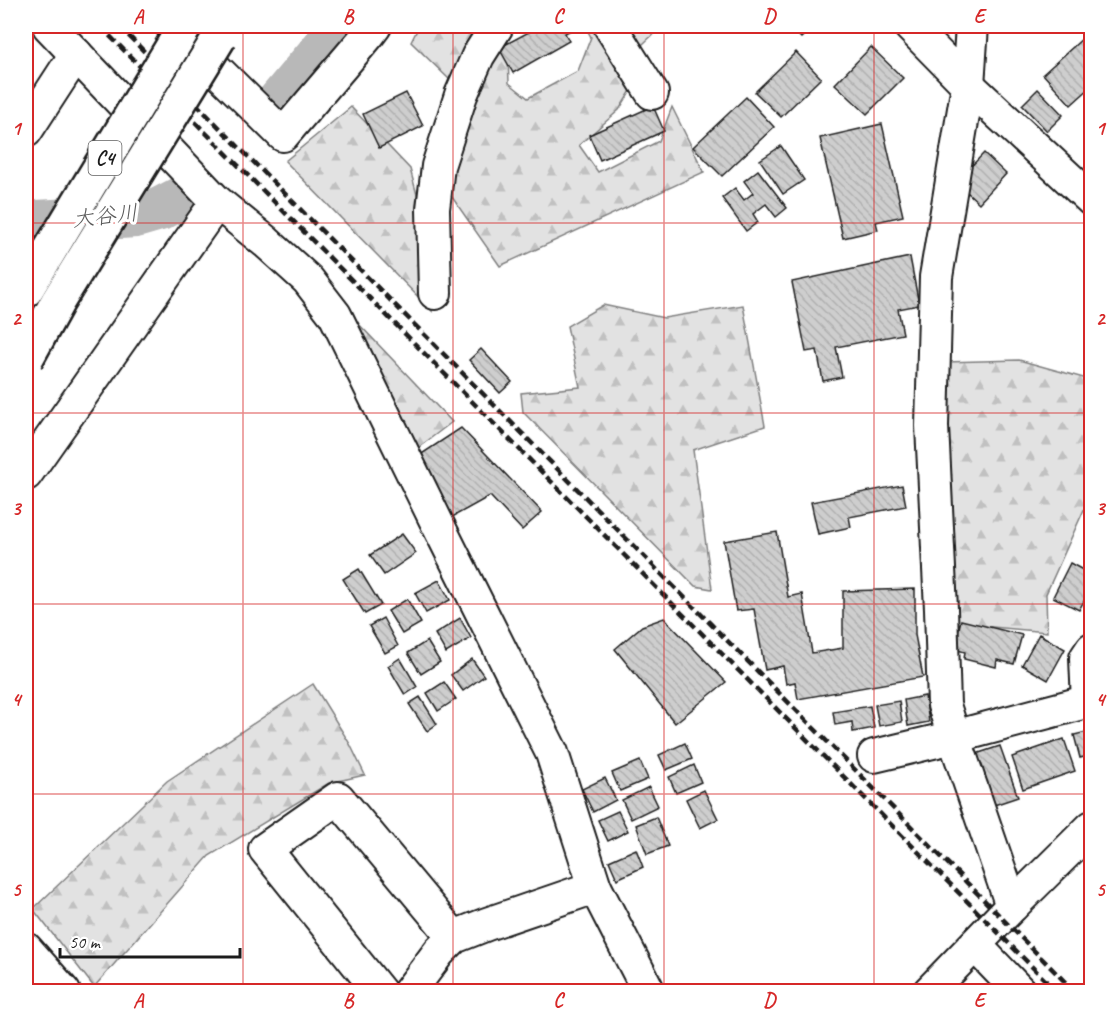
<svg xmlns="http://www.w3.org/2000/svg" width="1117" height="1017" viewBox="0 0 1117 1017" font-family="Caveat,'Klee One',sans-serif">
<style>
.forest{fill:url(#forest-firs);stroke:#7f7f7f;stroke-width:1.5}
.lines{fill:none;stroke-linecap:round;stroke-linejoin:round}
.river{stroke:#b8b8b8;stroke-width:44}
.building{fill:url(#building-back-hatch);stroke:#1c1c1c;stroke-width:1.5}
.minor-casing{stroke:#1c1c1c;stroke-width:36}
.minor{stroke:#fff;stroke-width:32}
.rail{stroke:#1c1c1c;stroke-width:4.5;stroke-dasharray:9 4.5;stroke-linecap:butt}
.highway-bridge-casing{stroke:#1c1c1c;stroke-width:38;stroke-linecap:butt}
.highway-bridge{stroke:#fff;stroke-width:33}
.grid{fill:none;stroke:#d62828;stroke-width:1.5;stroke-opacity:0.55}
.labels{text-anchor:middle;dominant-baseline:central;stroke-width:6;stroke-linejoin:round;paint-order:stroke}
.shield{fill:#fff;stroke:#606060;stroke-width:1.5}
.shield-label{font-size:20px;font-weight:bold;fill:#1c1c1c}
.water-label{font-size:22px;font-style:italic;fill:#5a5a5a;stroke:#fff}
.neatline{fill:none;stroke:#d62828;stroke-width:2}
.grid-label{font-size:20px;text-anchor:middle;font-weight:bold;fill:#d62828}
</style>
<defs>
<pattern id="forest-firs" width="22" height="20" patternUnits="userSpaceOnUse" patternTransform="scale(1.5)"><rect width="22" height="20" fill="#e2e2e2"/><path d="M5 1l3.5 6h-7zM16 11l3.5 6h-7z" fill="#c1c1c1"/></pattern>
<pattern id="building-back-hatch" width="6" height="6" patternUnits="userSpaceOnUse" patternTransform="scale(1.5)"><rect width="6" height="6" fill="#cecece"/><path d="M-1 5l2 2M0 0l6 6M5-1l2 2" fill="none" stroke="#b0b0b0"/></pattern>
</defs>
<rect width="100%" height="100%" fill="#fff"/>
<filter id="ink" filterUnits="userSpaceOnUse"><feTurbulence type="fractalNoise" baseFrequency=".0167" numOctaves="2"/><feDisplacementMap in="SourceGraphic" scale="12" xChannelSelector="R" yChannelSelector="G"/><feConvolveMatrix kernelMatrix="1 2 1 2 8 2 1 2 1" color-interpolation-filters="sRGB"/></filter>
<g filter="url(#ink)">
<!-- forest -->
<g class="forest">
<path d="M419,26H507L509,83L528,98L578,71L591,37L585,26H662L626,60L639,78L619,110L579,145L598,172L659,141L672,107L704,172L500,266L447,190L450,80L411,42Z"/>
<path d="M351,107L410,169L426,228L432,311L285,161Z"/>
<path d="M257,217L452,422L410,454Z"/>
<path d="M603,305L664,318L743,305L765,426L693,450L712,589L695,586L523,412L521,393L580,387L567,326Z"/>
<path d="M1019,360L1091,380V494L1046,594L1047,632L949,623L945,362Z"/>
<path d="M313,684L350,744L365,775L329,783L209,856L94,987L33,909L167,781Z"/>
</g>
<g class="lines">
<!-- river -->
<g class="river">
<path d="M275,106L342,26"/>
<path d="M26,228L37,222L136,216L160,209L183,197"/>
</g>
</g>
<!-- building -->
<g class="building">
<path d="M540,26H579L565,33L569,41L513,73L499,48Z"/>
<path d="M789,26H814L801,38Z"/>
<path d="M1092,30V86L1071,105L1043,74Z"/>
<path d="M871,47L903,78L867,114L835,84Z"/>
<path d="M796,52L821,78L781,117L755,92Z"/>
<path d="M1038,89L1063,115L1047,131L1022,105Z"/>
<path d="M406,93L423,126L379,148L363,114Z"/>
<path d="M746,97L774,127L722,176L693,147Z"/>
<path d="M653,106L664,131L600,160L589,135Z"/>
<path d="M882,124L903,216L876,222L878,230L843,238L820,138Z"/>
<path d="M781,146L804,180L783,194L760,160Z"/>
<path d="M984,153L1006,174L979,203L956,182Z"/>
<path d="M758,170L787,208L776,217L766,204L753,214L758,222L746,231L722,198L735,188L744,200L753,193L744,181Z"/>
<path d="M910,257L919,305L898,309L903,334L836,347L842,377L823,381L817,350L806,352L792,282Z"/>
<path d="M481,349L512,382L500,393L469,360Z"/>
<path d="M461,428L542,512L522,530L490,496L447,520L414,459Z"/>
<path d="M902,485L906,506L849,517L851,527L818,534L811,502Z"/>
<path d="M777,532L788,597L802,594L812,653L843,648V591L915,589V635L923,677L798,699L795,682L786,684L783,666L765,670L754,609L736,611L724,541Z"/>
<path d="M402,534L416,553L384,575L370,555Z"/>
<path d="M1070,563L1092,575V586L1079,610L1053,597Z"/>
<path d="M359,569L381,605L365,614L343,579Z"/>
<path d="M439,580L450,600L426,613L415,593Z"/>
<path d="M407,599L421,623L402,634L388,611Z"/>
<path d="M383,618L398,646L385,653L369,626Z"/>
<path d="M460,618L471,638L446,653L435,634Z"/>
<path d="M664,618L726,682L675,723L615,649L642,626Z"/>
<path d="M961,620L1022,635L1014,664L997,660L996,667L964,659L965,652L954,649Z"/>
<path d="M1039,634L1065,649L1048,680L1022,665Z"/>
<path d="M427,641L440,662L421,674L408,653Z"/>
<path d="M400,658L417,687L405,695L388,666Z"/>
<path d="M472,659L484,676L463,691L451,675Z"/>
<path d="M444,682L456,699L438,711L427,693Z"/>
<path d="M925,696L929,722L908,726L904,700Z"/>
<path d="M420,697L437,724L427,731L409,704Z"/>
<path d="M899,701L902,722L879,726L875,705Z"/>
<path d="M870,706L874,728L853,732L852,722L835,725L833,712Z"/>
<path d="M1089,720H1092V755L1080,758L1074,735L1091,731Z"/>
<path d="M1064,739L1075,771L1023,789L1012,757Z"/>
<path d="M685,743L692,759L666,770L659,755Z"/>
<path d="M1000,746L1018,797L991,806L973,755Z"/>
<path d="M640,761L648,779L620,791L612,773Z"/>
<path d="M694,765L701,782L676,793L669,777Z"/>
<path d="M605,778L616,800L593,812L582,789Z"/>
<path d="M649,787L658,806L631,819L622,800Z"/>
<path d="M704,790L718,819L700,828L686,799Z"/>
<path d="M618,811L628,831L608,841L598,820Z"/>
<path d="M656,817L668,846L647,854L636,825Z"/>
<path d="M636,849L643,867L617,879L609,861Z"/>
</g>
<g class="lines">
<defs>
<g id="minor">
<path d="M172,26L283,135L369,34L375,26"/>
<path d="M610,26L652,93"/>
<path d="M910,26L968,85L1092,200"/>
<path d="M972,26L968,85L936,277L932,426L941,609L944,705L954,737L1012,906"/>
<path d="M26,131L76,54"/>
<path d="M217,202L266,242L308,280L335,315L439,527L552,753L595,887L649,992"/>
<path d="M435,293L433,209L438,166L461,95L478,56L497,26"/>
<path d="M26,474L217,202L49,26"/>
<path d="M1088,702L1086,658L1092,649"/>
<path d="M874,756L954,737L1082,703L1092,702"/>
<path d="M975,945L1020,992"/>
<path d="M26,949L64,992"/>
<path d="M380,992L265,849L338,798L454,937"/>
<path d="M409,992L439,952L454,937L487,924L595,887"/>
<path d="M929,992L1012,906L1092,827"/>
</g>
</defs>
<!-- minor casing -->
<use href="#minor" class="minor-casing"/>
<!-- minor -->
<use href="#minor" class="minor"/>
<!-- rail -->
<g class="rail">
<path d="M100,26L1057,992"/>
<path d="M119,26L1075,992"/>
</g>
<defs>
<g id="highway-bridge">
<path d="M26,290L185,26"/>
<path d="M26,359L58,301L220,36"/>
</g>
</defs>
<!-- highway-bridge casing -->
<use href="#highway-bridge" class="highway-bridge-casing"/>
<!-- highway-bridge -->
<use href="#highway-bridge" class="highway-bridge"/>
</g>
</g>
<!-- grid -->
<path class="grid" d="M243,26V992M453,26V992M664,26V992M874,26V992M26,223H1092M26,413H1092M26,604H1092M26,794H1092"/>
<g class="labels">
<!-- shield labels -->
<rect class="shield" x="88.5" y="141" width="33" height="34" rx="4.5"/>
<g class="shield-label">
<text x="105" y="158">C4</text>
</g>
<!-- water labels -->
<g class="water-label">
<text transform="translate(105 216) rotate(-6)">大谷川</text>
</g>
</g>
<!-- margin -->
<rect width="1117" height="1017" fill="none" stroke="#fff" stroke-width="66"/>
<!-- scale -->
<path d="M60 948v9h180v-9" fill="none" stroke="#1c1c1c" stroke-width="3"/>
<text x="69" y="948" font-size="18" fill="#1c1c1c" stroke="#ffffff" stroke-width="4.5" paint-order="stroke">50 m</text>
<rect x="33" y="33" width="1051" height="951" class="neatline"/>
<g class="grid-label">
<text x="138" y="23">A</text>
<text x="348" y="23">B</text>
<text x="558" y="23">C</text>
<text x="769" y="23">D</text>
<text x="979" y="23">E</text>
<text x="16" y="135">1</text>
<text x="1100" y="135">1</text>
<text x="16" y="325">2</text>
<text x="1100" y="325">2</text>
<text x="16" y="515">3</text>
<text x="1100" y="515">3</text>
<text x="16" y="706">4</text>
<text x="1100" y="706">4</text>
<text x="16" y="896">5</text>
<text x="1100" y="896">5</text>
<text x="138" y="1007">A</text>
<text x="348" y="1007">B</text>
<text x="558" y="1007">C</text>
<text x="769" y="1007">D</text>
<text x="979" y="1007">E</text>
</g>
</svg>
